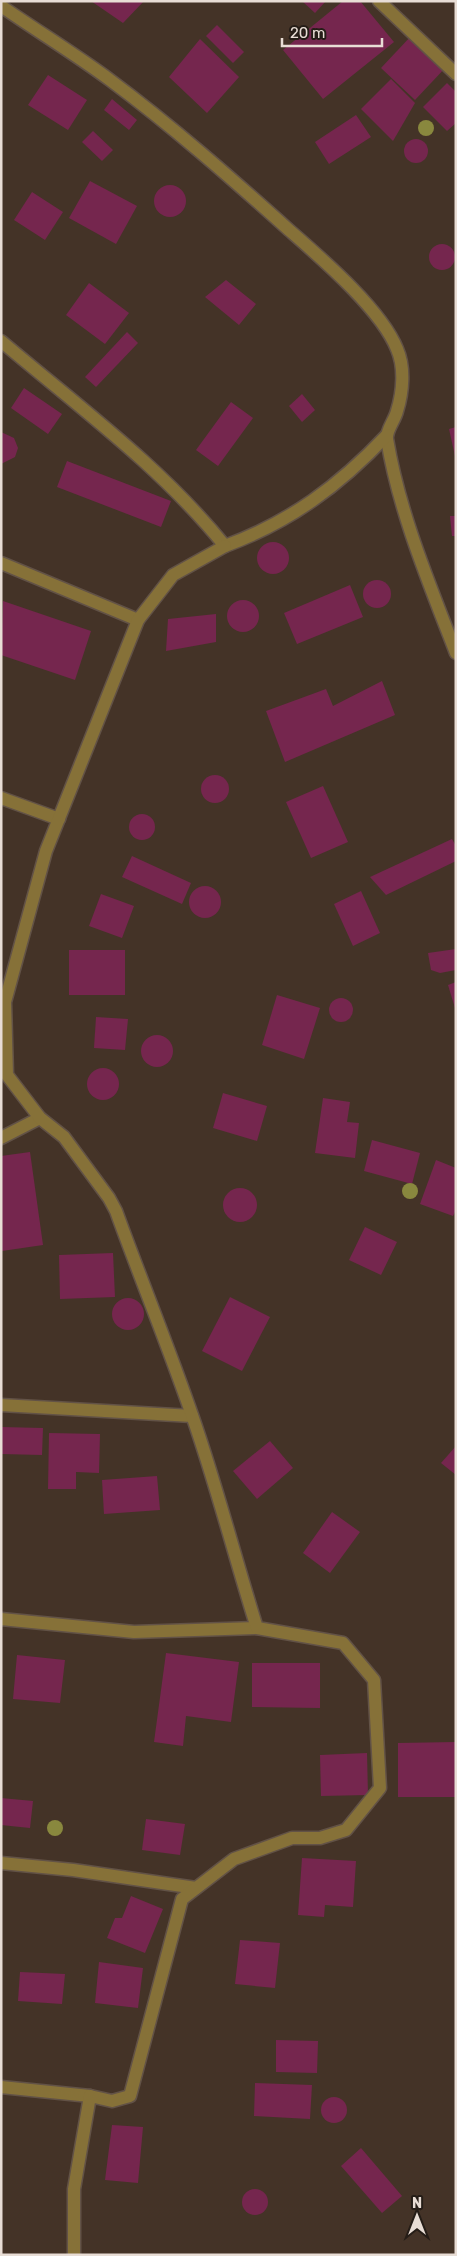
<svg xmlns="http://www.w3.org/2000/svg" width="457" height="2256" viewBox="0 0 457 2256" font-family="Rubik,sans-serif">
<style>
.building{fill:#75264e}
.lines{fill:none;stroke-linecap:round;stroke-linejoin:round}
.minor-casing{stroke:#625246;stroke-width:15}
.minor{stroke:#867138;stroke-width:12}
.tree{fill:#89883e}
</style>
<rect width="100%" height="100%" fill="#443327"/>
<!-- building -->
<g class="building">
<path d="M91,1H144L123,23Z"/>
<path d="M302,1H326L315,13Z"/>
<path d="M343,1H360L394,42L323,99L283,50Z"/>
<path d="M217,25L244,52L233,63L206,36Z"/>
<path d="M412,35L446,67L415,100L381,68Z"/>
<path d="M200,39L239,77L207,113L169,77Z"/>
<path d="M48,75L87,100L68,130L28,105Z"/>
<path d="M391,79L415,103L393,141L361,109Z"/>
<path d="M447,83L456,92V123L447,131L423,107Z"/>
<path d="M112,99L137,120L129,130L104,110Z"/>
<path d="M356,115L371,137L329,164L315,142Z"/>
<path d="M93,131L113,150L102,161L82,142Z"/>
<circle cx="416" cy="151" r="12"/>
<path d="M90,181L137,206L116,244L69,218Z"/>
<circle cx="170" cy="201" r="16"/>
<path d="M32,192L63,212L45,240L14,220Z"/>
<circle cx="442" cy="257" r="13"/>
<path d="M226,280L256,304L239,325L205,297Z"/>
<path d="M89,283L129,313L105,344L66,315Z"/>
<path d="M127,332L138,343L96,387L85,377Z"/>
<path d="M24,388L62,414L48,434L11,408Z"/>
<path d="M302,394L315,410L302,422L289,406Z"/>
<path d="M231,402L253,418L218,466L196,450Z"/>
<path d="M456,427V456H455L449,429Z"/>
<path d="M1,432L14,438L18,448L15,457L1,464Z"/>
<path d="M67,461L171,501L161,527L57,487Z"/>
<path d="M450,516H456V536H452Z"/>
<circle cx="273" cy="558" r="16"/>
<circle cx="377" cy="594" r="14"/>
<path d="M350,585L363,617L297,644L284,613Z"/>
<circle cx="243" cy="616" r="16"/>
<path d="M3,601L91,631L75,680L1,655Z"/>
<path d="M216,614V642L166,651L168,619Z"/>
<path d="M382,681L395,715L285,762L266,711L326,689L333,706Z"/>
<circle cx="215" cy="789" r="14"/>
<path d="M323,786L348,842L311,858L286,802Z"/>
<circle cx="142" cy="827" r="13"/>
<path d="M452,839L456,846V861L386,895L370,877Z"/>
<path d="M132,856L191,883L182,904L122,877Z"/>
<circle cx="205" cy="902" r="16"/>
<path d="M361,891L380,933L353,946L334,904Z"/>
<path d="M101,894L134,906L122,938L89,926Z"/>
<path d="M456,949V970L440,973L431,970L428,953Z"/>
<rect x="69" y="950" width="56" height="45"/>
<path d="M456,982V1007L455,1008L448,985Z"/>
<path d="M277,995L320,1008L304,1059L262,1045Z"/>
<circle cx="341" cy="1010" r="12"/>
<path d="M96,1017L128,1019L125,1050L94,1048Z"/>
<circle cx="157" cy="1051" r="16"/>
<circle cx="103" cy="1084" r="16"/>
<path d="M223,1093L267,1106L257,1141L213,1128Z"/>
<path d="M323,1098L350,1102L347,1122L359,1123L355,1158L315,1153Z"/>
<path d="M372,1140L420,1153L412,1184L364,1171Z"/>
<path d="M30,1152L43,1245L2,1251L1,1156Z"/>
<path d="M436,1160L456,1168V1210L453,1216L420,1204Z"/>
<circle cx="240" cy="1205" r="17"/>
<path d="M365,1227L397,1242L381,1275L349,1260Z"/>
<path d="M113,1253L115,1297L60,1299L59,1255Z"/>
<path d="M230,1297L270,1317L242,1371L202,1351Z"/>
<circle cx="128" cy="1314" r="16"/>
<path d="M1,1427L43,1428L42,1455L1,1454Z"/>
<path d="M49,1433L100,1434L99,1473L76,1472V1489H48Z"/>
<path d="M270,1441L293,1468L257,1499L233,1471Z"/>
<path d="M456,1446V1475L441,1463Z"/>
<path d="M157,1476L160,1510L104,1514L102,1480Z"/>
<path d="M332,1512L360,1532L330,1573L303,1553Z"/>
<path d="M166,1653L239,1662L231,1722L186,1716L183,1746L154,1742Z"/>
<path d="M17,1655L65,1660L60,1703L13,1699Z"/>
<path d="M252,1663H320V1708L252,1707Z"/>
<path d="M456,1742V1797H398V1743Z"/>
<path d="M367,1753L368,1795L321,1796L320,1755Z"/>
<path d="M1,1798L33,1801L30,1828L1,1825Z"/>
<path d="M146,1819L185,1824L180,1855L142,1850Z"/>
<path d="M302,1858L356,1861L353,1907L325,1905L324,1917L298,1915Z"/>
<path d="M131,1896L163,1909L145,1953L107,1938L115,1918H122Z"/>
<path d="M240,1940L280,1943L275,1988L235,1984Z"/>
<path d="M99,1962L143,1968L138,2008L95,2003Z"/>
<path d="M20,1972L65,1974L62,2004L18,2001Z"/>
<path d="M276,2040L318,2041L317,2073L276,2072Z"/>
<path d="M255,2083L312,2085L310,2119L254,2116Z"/>
<circle cx="334" cy="2110" r="13"/>
<path d="M112,2125L143,2127L138,2183L105,2180Z"/>
<path d="M361,2148L402,2196L382,2213L341,2166Z"/>
<circle cx="255" cy="2202" r="13"/>
</g>
<g class="lines">
<defs>
<g id="minor">
<path d="M379,1L456,74"/>
<path d="M1,6C37,31 75,54 110,80C172,126 231,178 289,230C321,258 381,309 397,349C405,367 403,392 397,411C395,420 386,430 387,439C399,512 429,583 456,653"/>
<path d="M1,341C79,407 161,467 225,546C290,522 339,486 387,435"/>
<path d="M1,563L138,620"/>
<path d="M1,798L59,819"/>
<path d="M1,1138L40,1118"/>
<path d="M1,1405L192,1416"/>
<path d="M1,1619L134,1632L257,1628"/>
<path d="M1,1863L73,1870L196,1888"/>
<path d="M1,2087L90,2096"/>
<path d="M74,2255V2189L90,2096L112,2101L130,2096L182,1899L234,1859L292,1838H320L346,1830L380,1788L374,1680L343,1643L257,1628C235,1558 217,1487 193,1418C169,1348 141,1280 116,1211L109,1198L64,1137L40,1118L7,1075L5,1002L46,851L138,620L173,575L225,546"/>
</g>
</defs>
<!-- minor casing -->
<use href="#minor" class="minor-casing"/>
<!-- minor -->
<use href="#minor" class="minor"/>
</g>
<!-- trees -->
<g class="tree">
<circle cx="426" cy="128" r="8"/>
<circle cx="410" cy="1191" r="8"/>
<circle cx="55" cy="1828" r="8"/>
</g>
<!-- border -->
<rect width="457" height="2256" fill="none" stroke="#e8ddd5" stroke-width="5"/>
<!-- north arrow -->
<g transform="translate(417 2216)" stroke="#251d17" stroke-width="4" paint-order="stroke">
<path d="M0-4L9 19L0 12L-9 19Z" fill="#e8ddd5"/>
<text y="-8" font-size="14" font-weight="bold" text-anchor="middle" fill="#e8ddd5">N</text>
</g>
<!-- scale -->
<path d="M282 38v8h100v-8" fill="none" stroke="#e8ddd5" stroke-width="2.5"/>
<text x="290" y="38" font-size="15" fill="#e8ddd5" stroke="#251d17" stroke-width="4" paint-order="stroke">20 m</text>
</svg>
